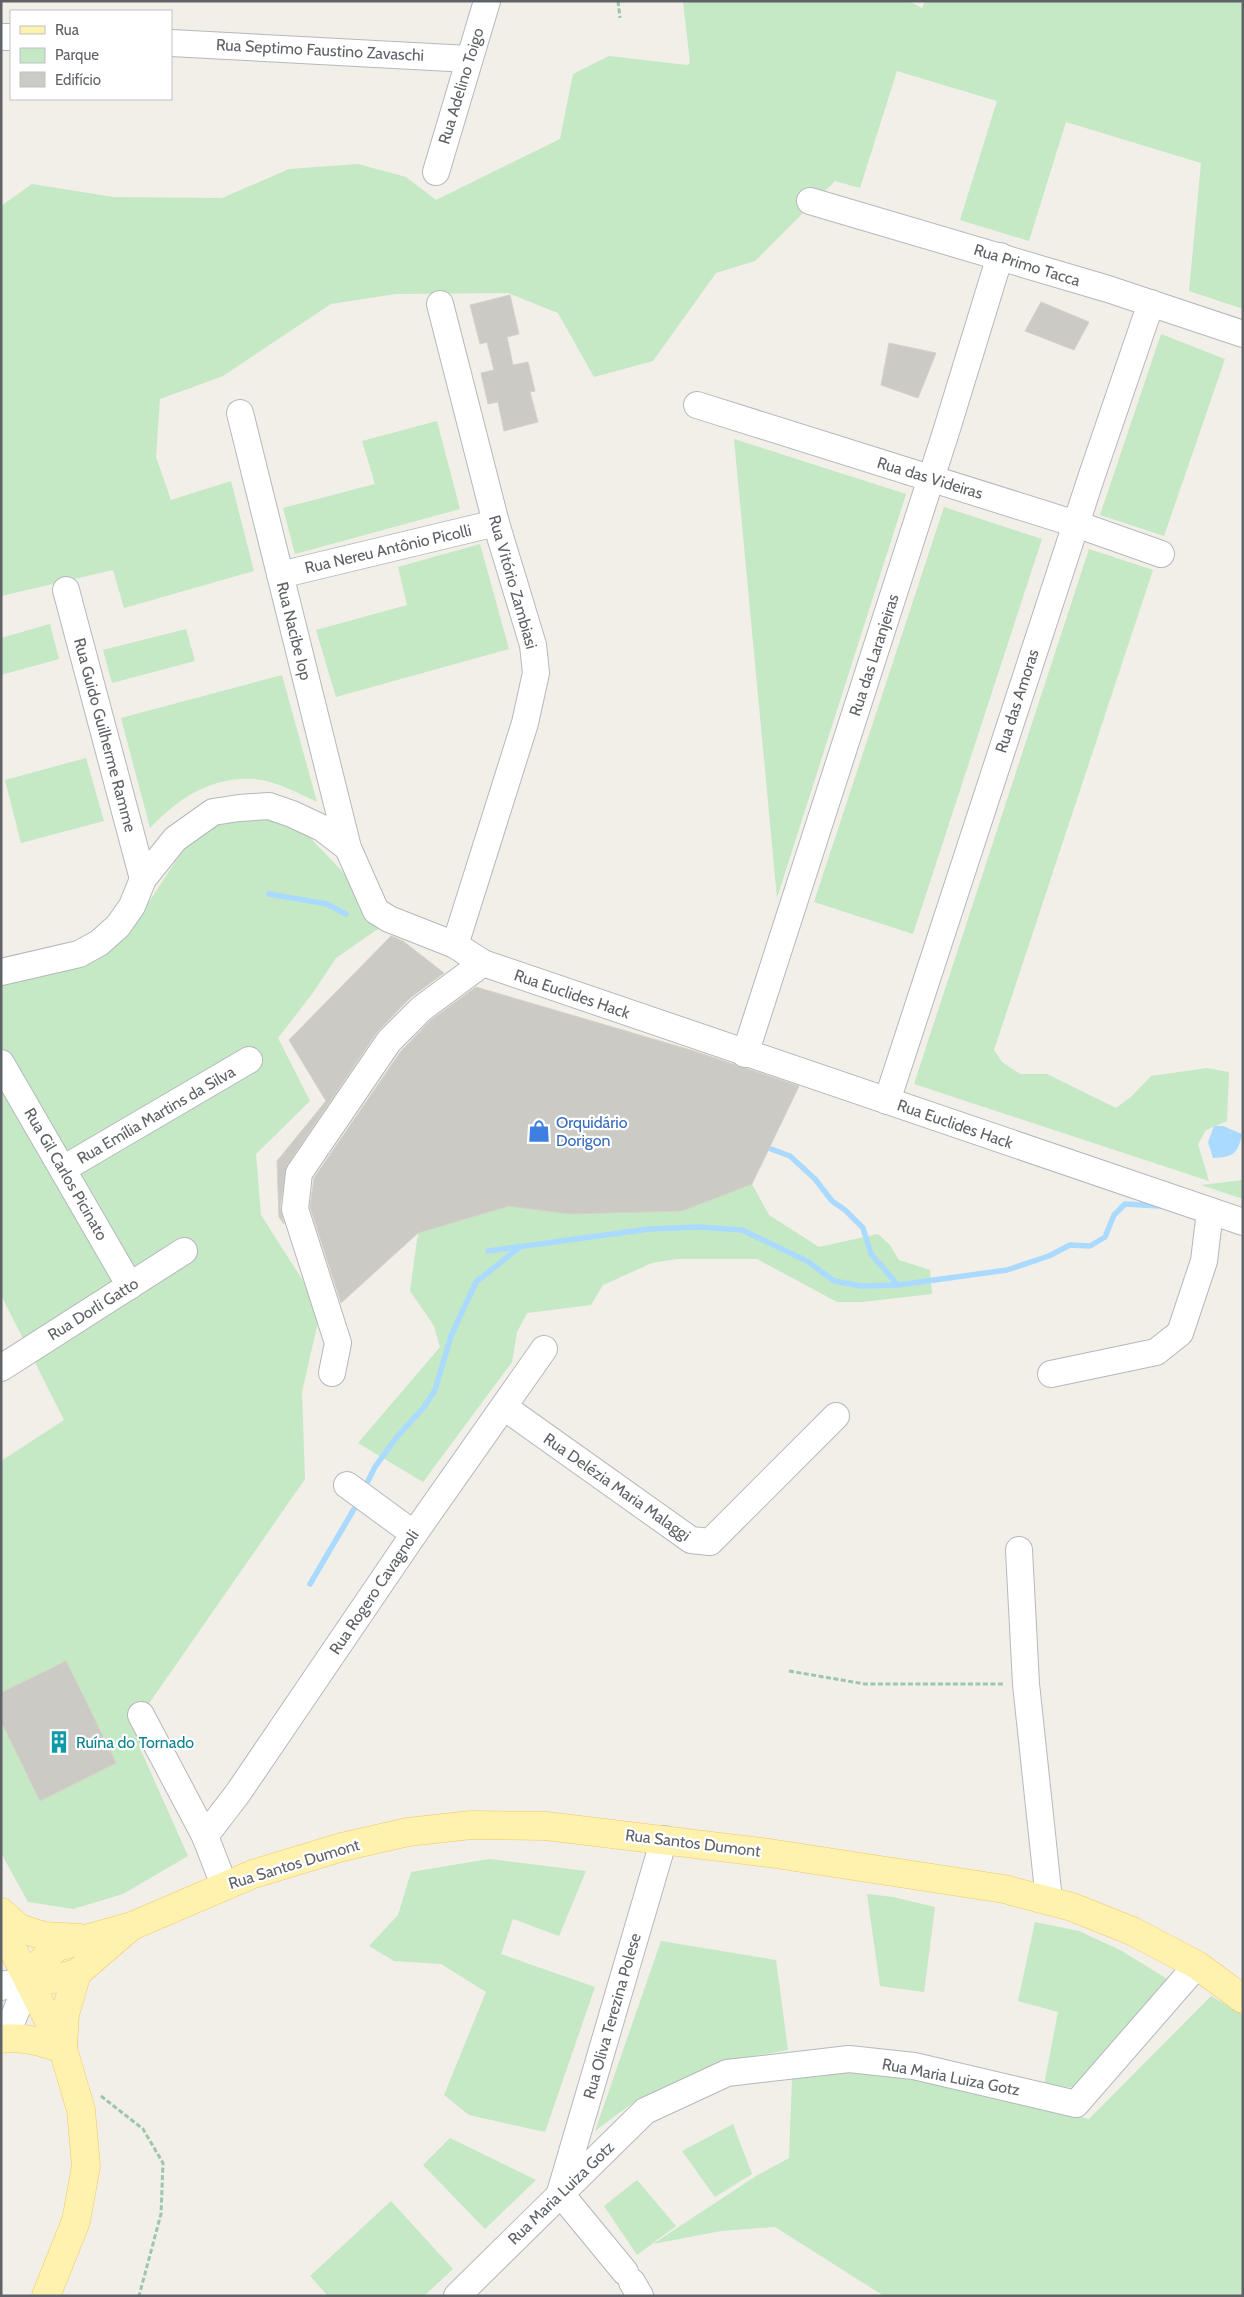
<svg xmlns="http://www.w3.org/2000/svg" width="1244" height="2297" viewBox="0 0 1244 2297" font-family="Cabin,sans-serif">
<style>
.green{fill:#c5e8c5}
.water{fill:#aadaff}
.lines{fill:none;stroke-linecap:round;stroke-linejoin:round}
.stream{stroke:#aadaff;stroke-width:5.5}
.building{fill:#cccac5;stroke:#d6d1c6}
.minor-casing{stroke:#b5b8bc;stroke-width:28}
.major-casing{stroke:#f2c960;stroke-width:29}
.path{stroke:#9cc7a9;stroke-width:3;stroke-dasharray:5 2.5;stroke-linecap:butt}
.minor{stroke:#fff;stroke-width:26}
.major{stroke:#fff2af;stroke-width:28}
.labels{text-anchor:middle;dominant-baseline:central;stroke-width:4.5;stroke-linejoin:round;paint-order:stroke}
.street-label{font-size:16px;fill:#5f6368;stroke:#fff}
.shop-label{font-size:16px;fill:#366cbe;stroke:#fff;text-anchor:start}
.culture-label{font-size:16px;fill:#0d838f;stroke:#fff;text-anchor:start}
</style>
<rect width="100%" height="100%" fill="#f1efe8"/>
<!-- green -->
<g class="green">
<path d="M683,1H909L922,8L925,1H1243V309L1189,291L1201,163L1066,122L1029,241L960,220L997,101L897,71L860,188L835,181L755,261L716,273L653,361L594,377L558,313L508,293L396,294L331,304L223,376L160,399L156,457L171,500L231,481L254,571L124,608L113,570L1,596V206L32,184L113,197L222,198L289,169L358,164L406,177L436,200L560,139L573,74L609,56L687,65L690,63Z"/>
<path d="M1161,334L1225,359L1164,536L1100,515Z"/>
<path d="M437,421L460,509L295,554L283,508L375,484L362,441Z"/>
<path d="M734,439L906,494L777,898Z"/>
<path d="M944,507L1042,539L913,934L814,902Z"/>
<path d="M480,544L509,649L336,697L316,630L407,605L398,567Z"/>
<path d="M1089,549L1153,570L994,1050L1002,1062L1020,1074H1047L1116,1108L1132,1096L1151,1076L1207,1068L1229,1072L1227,1121L1206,1130L1198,1144L1209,1181L914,1084Z"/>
<path d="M50,624L59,659L1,675V638Z"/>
<path d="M186,629L195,661L112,683L103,650Z"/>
<path d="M282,675L317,802C298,793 276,781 255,779C211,776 179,798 150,828L121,718Z"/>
<path d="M86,758L104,821L21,843L5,780Z"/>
<path d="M261,812L295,822L367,897L388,922L336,958L312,994L278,1038L310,1101L256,1154L261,1215L321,1309L302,1392L305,1479L141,1715L139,1746L188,1856L123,1894L73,1909L28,1902L1,1853V1461L64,1420L1,1295V974L126,937L185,847L215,820Z"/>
<path d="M1243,1180V1199L1201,1185Z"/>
<path d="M752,1184L769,1215L819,1247L878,1234L890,1245L899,1260L930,1270L932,1294L862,1302H837L757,1259H677L652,1263L603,1285L591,1305L527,1313L517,1332L512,1362L423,1482L358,1443L440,1347L434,1326L410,1291L418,1233L509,1206L569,1214L682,1211Z"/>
<path d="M489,1859L586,1871L559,1936L513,1919L501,1954L595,1987L545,2132L469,2115L444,2095L486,1992L441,1964L394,1961L369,1946L398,1915L411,1872Z"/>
<path d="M867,1894L893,1897L935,1907L924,1992L880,1986Z"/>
<path d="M1035,1922L1079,1931L1122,1951L1172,1982L1078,2088L1044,2085L1058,2012L1018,2001Z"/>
<path d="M661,1941L776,1960L788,2050L732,2060L638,2099L595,2131Z"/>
<path d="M1211,1996L1243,2015V2296H884L775,2227L721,2231L653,2244L756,2176L789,2158L792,2079L853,2067L930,2082L1089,2119Z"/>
<path d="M733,2124L752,2174L715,2197L682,2151Z"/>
<path d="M450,2138L536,2180L485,2229L423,2165Z"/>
<path d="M637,2180L676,2226L637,2255L604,2206Z"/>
<path d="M391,2201L453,2269L424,2296H328L310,2276Z"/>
</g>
<!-- water -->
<path class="water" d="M1214,1126H1223L1242,1134C1238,1154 1233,1157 1213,1158L1208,1142Z"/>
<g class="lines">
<!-- stream -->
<g class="stream">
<path d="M269,894L327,904L346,914"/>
<path d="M763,1146L790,1156L815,1179L832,1201L845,1210L863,1228L871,1254L898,1285"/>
<path d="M488,1251L649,1229L699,1227L742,1230L807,1261L834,1281L861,1286L898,1285L1007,1270L1049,1256L1070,1245L1090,1246L1105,1237L1114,1215L1125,1204L1159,1206"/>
<path d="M368,1481L375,1467L396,1438L424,1407L435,1390L451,1336L476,1282L520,1247"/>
<path d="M310,1584L354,1509"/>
</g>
</g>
<!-- building -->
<g class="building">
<path d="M510,295L519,334L507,337L513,365L528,362L535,391L530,392L538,422L504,431L498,402L488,404L481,373L494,370L487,342L480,344L470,305Z"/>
<path d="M1041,302L1089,322L1074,350L1025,331Z"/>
<path d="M889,343L936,353L918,398L881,385Z"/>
<path d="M391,936L403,941L444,973L410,998L377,1032L287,1165L280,1207L284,1224L279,1217L277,1161L326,1101L289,1040Z"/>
<path d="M476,987L694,1051L799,1086L752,1184L682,1211L569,1214L509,1206L418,1233L341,1303L310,1207L314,1178L401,1051L431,1020Z"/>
<path d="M66,1661L116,1763L40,1801L1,1721V1693Z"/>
</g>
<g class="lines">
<defs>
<g id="minor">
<path d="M1,37H11"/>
<path d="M171,43L469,59"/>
<path d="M436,172L487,1"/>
<path d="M810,201L1108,289L1243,334"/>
<path d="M440,304L496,523L533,645L536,673L525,723L455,945"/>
<path d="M697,405L1076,524L1161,554"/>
<path d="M240,413L348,848"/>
<path d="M280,575L496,523"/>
<path d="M66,590L143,879"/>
<path d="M1,972L79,954L99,943L118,926L132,906L143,879L175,839L213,812L239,808L269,806L292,814L322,828L348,848L376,911L389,919L455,945L483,963L1243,1222"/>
<path d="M745,1054L946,432L1000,256"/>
<path d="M1,1063L130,1286"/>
<path d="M887,1101L1092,475L1151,303"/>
<path d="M63,1169L249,1060"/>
<path d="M1,1368L184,1251"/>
<path d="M332,1373L338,1343L295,1209L299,1173L389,1041L421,1009L483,963"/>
<path d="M1051,1374L1156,1352L1180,1333L1204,1261L1210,1211"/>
<path d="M504,1407L691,1540L710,1542L836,1416"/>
<path d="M347,1485L414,1534"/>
<path d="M1019,1550L1026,1684L1049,1900"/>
<path d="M141,1715L205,1836L224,1885"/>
<path d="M205,1836L238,1793L414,1534L544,1349"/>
<path d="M1,1987L6,1984L29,1980L12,2021L1,2033"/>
<path d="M625,2272L560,2193L664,1839"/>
<path d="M632,2282L640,2296"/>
<path d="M457,2296L645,2111L727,2073L849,2059L914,2066L1076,2104L1197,1965"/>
</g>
<g id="major">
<path d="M1,1912L19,1928L44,1936L80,1938"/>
<path d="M1,1926L63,2049L81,2110L86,2166L76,2221L46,2296"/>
<path d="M29,1980L41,1962L57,1947L132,1926L253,1874L342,1847L408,1832L471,1825L546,1826L769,1853L1004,1889L1072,1907L1132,1931L1197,1965L1243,1999"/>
<path d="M29,1980H49L77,1973L128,1929"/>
<path d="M1,2039C23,2036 42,2042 63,2049"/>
<path d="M63,2047L65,2014L77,1973"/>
</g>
</defs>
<!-- minor casing -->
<use href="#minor" class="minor-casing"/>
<!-- major casing -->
<use href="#major" class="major-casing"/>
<!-- path -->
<g class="path">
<path d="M618,1L620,18"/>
<path d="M789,1671L865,1684H1005"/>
<path d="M101,2096L143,2129L163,2163L161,2214L139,2296"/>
</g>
<!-- minor -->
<use href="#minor" class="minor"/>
<!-- major -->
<use href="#major" class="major"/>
</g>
<!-- icons -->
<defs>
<symbol id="shop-bare" viewBox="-9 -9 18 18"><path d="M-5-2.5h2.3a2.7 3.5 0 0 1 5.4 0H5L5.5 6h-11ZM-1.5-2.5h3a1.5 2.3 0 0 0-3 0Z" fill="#3f7fe0" stroke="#fff" stroke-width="2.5" paint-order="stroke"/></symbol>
<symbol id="building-bare" viewBox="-9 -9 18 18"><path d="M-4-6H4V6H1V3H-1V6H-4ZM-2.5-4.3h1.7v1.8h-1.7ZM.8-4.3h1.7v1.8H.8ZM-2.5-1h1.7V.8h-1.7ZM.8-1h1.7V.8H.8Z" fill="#0f9aa8" stroke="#fff" stroke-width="2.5" paint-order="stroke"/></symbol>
</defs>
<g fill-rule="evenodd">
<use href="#shop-bare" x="523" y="1115" width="32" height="32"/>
<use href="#building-bare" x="43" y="1726" width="32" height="32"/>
</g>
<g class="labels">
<!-- street labels -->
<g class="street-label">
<text transform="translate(320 50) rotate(3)">Rua Septimo Faustino Zavaschi</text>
<text transform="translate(461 86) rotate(-73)">Rua Adelino Toigo</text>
<text transform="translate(1027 265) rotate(17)">Rua Primo Tacca</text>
<text transform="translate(930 478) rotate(17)">Rua das Videiras</text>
<text transform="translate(388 549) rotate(-13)">Rua Nereu Antônio Picolli</text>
<text transform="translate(513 582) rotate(74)">Rua Vitório Zambiasi</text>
<text transform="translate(294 631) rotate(76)">Rua Nacibe Iop</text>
<text transform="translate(874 655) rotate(-72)">Rua das Laranjeiras</text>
<text transform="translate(1017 701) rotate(-72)">Rua das Amoras</text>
<text transform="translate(105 735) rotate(75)">Rua Guido Guilherme Ramme</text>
<text transform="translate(572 994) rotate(19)">Rua Euclides Hack</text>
<text transform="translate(156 1115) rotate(-30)">Rua Emília Martins da Silva</text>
<text transform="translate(955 1124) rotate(19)">Rua Euclides Hack</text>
<text transform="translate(66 1174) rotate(60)">Rua Gil Carlos Picinato</text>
<text transform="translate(93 1309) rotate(-32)">Rua Dorli Gatto</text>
<text transform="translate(617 1487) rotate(35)">Rua Delézia Maria Malaggi</text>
<text transform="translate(374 1592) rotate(-56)">Rua Rogero Cavagnoli</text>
<text transform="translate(693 1843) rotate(7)">Rua Santos Dumont</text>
<text transform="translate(294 1864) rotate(-17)">Rua Santos Dumont</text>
<text transform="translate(612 2016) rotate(-74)">Rua Oliva Terezina Polese</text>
<text transform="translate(951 2077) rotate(11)">Rua Maria Luiza Gotz</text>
<text transform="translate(561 2193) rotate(-44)">Rua Maria Luiza Gotz</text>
</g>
<!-- shop labels -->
<g class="shop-label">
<text x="556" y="1122">Orquidário<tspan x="556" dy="18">Dorigon</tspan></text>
</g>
<!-- culture labels -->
<g class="culture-label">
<text x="76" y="1742">Ruína do Tornado</text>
</g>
</g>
<!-- border -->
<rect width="1244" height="2297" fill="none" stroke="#5f6368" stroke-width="5"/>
<!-- legend -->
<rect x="10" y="10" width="162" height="90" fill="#ffffff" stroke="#bfc1c3"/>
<rect x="20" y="26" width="25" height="8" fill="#fff2af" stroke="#bfc1c3"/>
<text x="55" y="35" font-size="15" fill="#5f6368">Rua</text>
<rect x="20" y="48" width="25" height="15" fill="#c5e8c5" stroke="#bfc1c3"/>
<text x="55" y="60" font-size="15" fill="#5f6368">Parque</text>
<rect x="20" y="72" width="25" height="15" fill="#cccac5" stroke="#bfc1c3"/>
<text x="55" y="85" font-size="15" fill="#5f6368">Edifício</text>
</svg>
